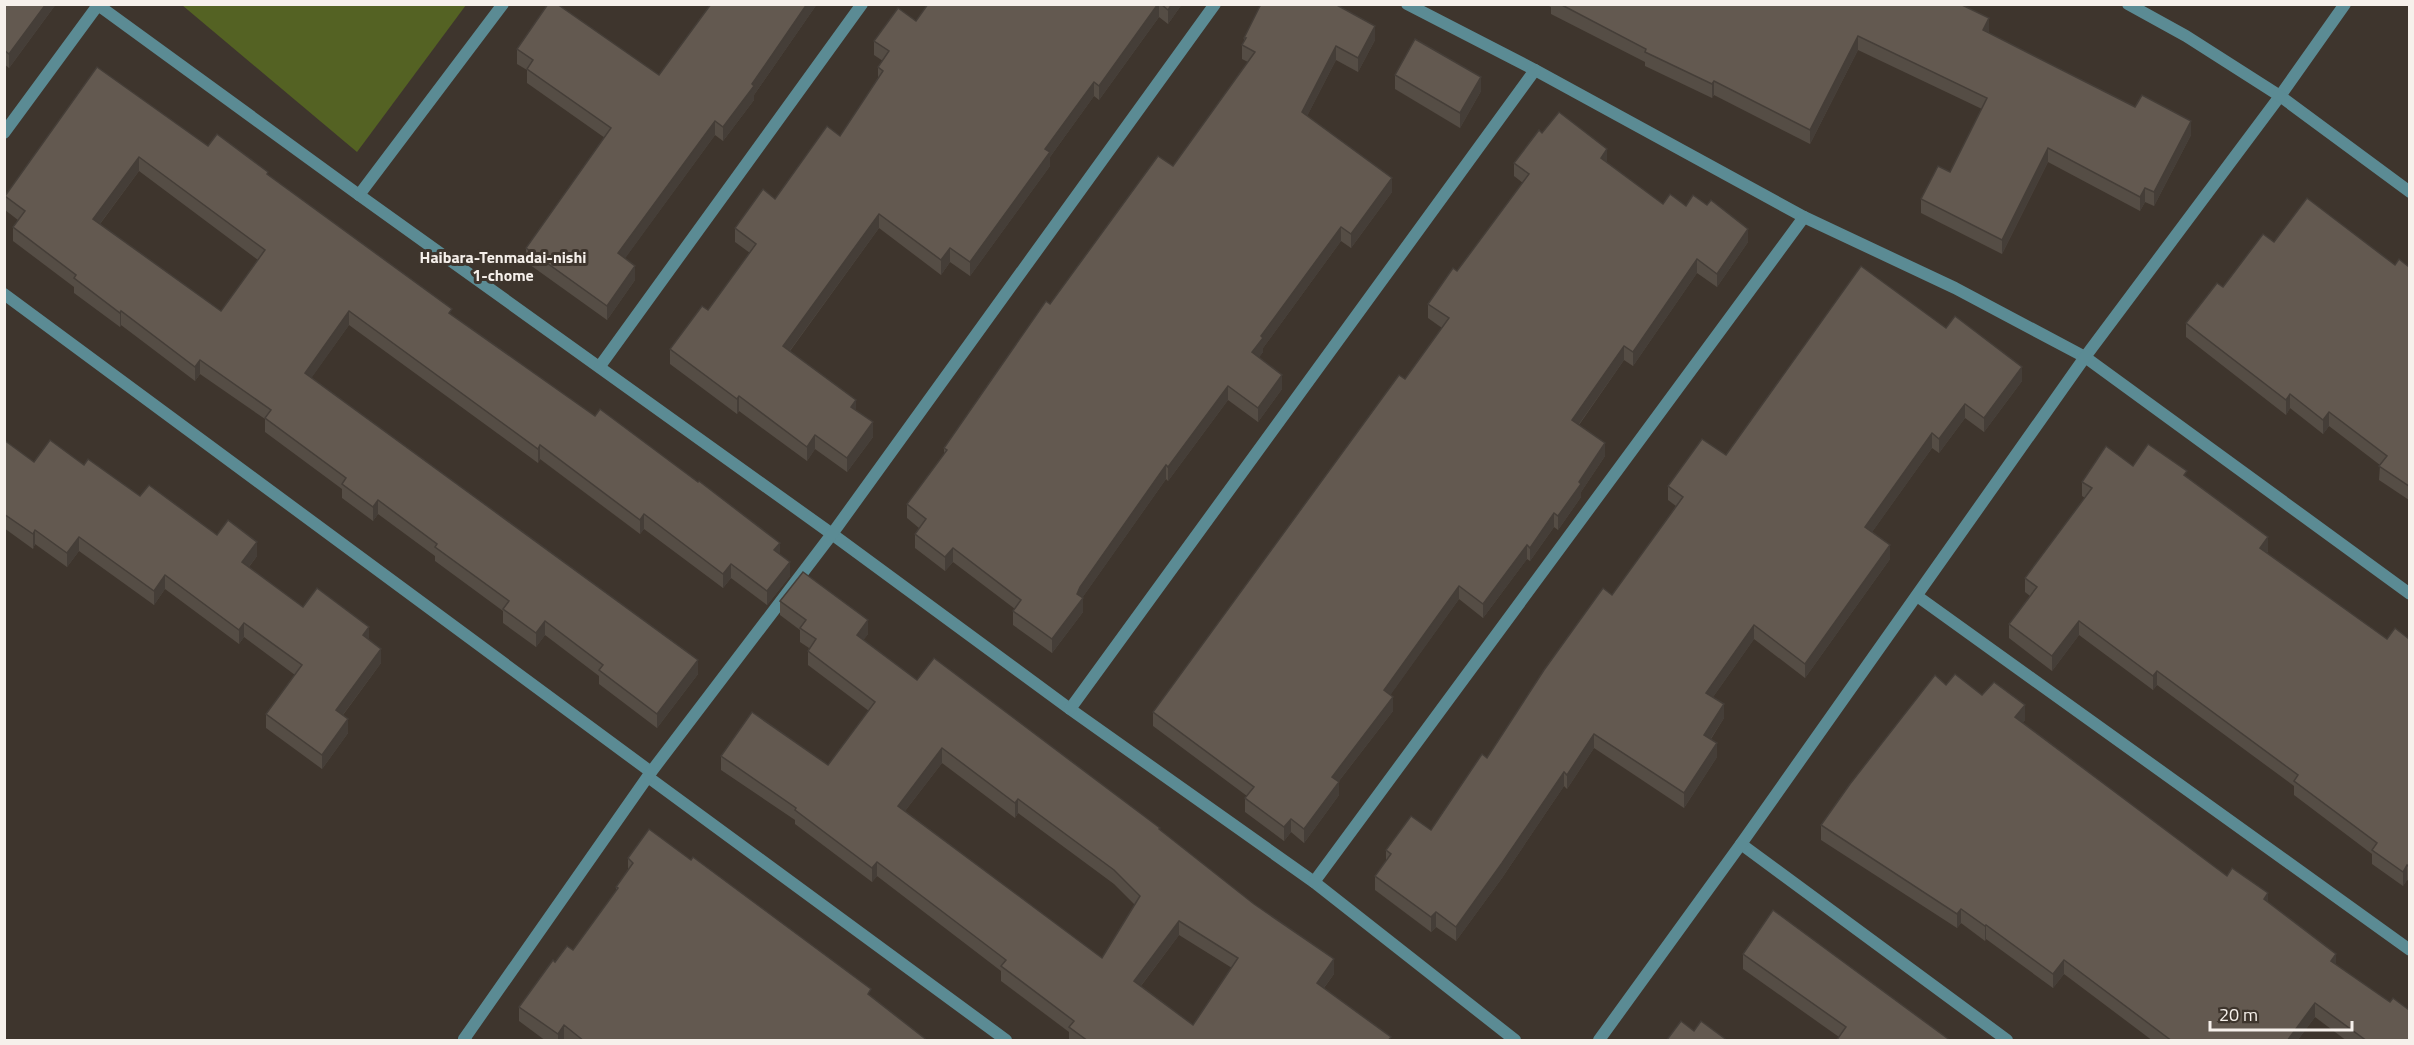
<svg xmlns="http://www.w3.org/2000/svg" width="2414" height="1045" viewBox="0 0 2414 1045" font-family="'Titillium Web',sans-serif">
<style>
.green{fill:#546223}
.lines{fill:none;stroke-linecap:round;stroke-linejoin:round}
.minor{stroke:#5b8b94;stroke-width:12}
.tertiary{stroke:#5b8b94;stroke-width:12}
.wall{fill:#554d45;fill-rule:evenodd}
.shaded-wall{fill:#453e38}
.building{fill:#635950;stroke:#453e38;stroke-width:1.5;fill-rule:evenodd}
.labels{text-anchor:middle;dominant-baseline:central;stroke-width:6;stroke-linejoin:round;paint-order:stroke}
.neighbourhood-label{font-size:16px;font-weight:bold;fill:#f6f0eb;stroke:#3e352d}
</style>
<rect width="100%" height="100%" fill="#3e352d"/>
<!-- green -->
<path class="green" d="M182,5H466L357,152Z"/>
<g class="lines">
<!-- minor -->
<g class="minor">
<path d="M1407,4L1535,70L1804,217L1955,288L2085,357L2410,594"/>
<path d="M4,133L98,5L359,195L832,534L1070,709L1314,882L1515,1040"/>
<path d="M359,195L503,4"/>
<path d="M4,294L651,772"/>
<path d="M600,366L862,4"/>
<path d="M1917,596L2410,950"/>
<path d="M1070,709L1535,70"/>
<path d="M648,777L1006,1040"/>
<path d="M1741,844L2007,1040"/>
<path d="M1314,882L1804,217"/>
<path d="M466,1040L464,1039L651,772L832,534L1215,4"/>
<path d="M1599,1040L1741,844L2085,357L2280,96L2345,4"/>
</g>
<!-- tertiary -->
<path class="tertiary" d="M2128,4L2186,36L2280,96L2410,192"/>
</g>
<!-- wall -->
<g class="wall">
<path d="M4,4H56L9,68L4,64Z"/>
<path d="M711,4H817L754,95V100L723,141L715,135L625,258L635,280L607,320L526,262V248L605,138L527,83V70L517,64V49L659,75Z"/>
<path d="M928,4H1182L1168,24L1159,17L1099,100L1094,96L1050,157V166L970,276L950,262L941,275L879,228L790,351L856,410L873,437L847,472L815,449L807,461L739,411L737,414L670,364V349L708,310L750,253L735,242V228L775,199L840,136L878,78V67L883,61L874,55V41L916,21Z"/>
<path d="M1545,4H1960L1989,33L2191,135L2154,206L2145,202L2140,211L2048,162L2002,254L1921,213V199L1950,172L1982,109L1858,50L1810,144L1714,95L1712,98L1645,66V62L1551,14V7Z"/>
<path d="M1244,38L1375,40L1358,72L1336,60L1307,116L1392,192L1351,248L1341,241L1263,348V352L1259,357L1282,389L1258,422L1228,400L1168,481L1166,479L1082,598L1083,612L1052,653L1013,625V611L1015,609L953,562L945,571L915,548V534L919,528L907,518V504L944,455V448L1050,304L1173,166L1248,62L1242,59V45L1244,42Z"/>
<path d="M97,67L208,146L268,175L452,315L780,555L790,576L767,605L731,578L723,588L644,529L640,534L540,459L538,463L349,325L311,378L698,674L657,728L599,684V676L545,635L536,647L503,623V611L435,561V556L378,514L373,521L342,498V489L265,432V419L200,374L195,381L121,325L120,327L74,293V287L13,241V227L18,220L5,210V196ZM139,171L258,260L221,311L100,224Z"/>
<path d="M1395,75L1481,91L1460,128L1395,89Z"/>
<path d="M1542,133L1607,163L1663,204L1686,206L1748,242L1717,287L1697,273L1633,366L1624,360L1579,425L1605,456L1581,492V497L1558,530L1554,527L1530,561L1527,559L1483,618L1459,599L1390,695L1393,711L1339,781V795L1304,843L1291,832L1284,841L1245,812V798L1247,796L1153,726V712L1405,379L1442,328L1428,318V304L1457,271L1523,183L1514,176V163Z"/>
<path d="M2395,265L2409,267V500L2379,480L2380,465L2329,426L2323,434L2290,408L2286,415L2186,337V323L2223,287Z"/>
<path d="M1946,328L2022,381L1984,432L1965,418L1939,453L1932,448L1872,532L1890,559L1805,678L1754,639L1713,697L1724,718L1711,739L1717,757L1684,808L1594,748L1567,789L1564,786L1502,878L1456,941L1436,927L1431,932L1375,890V876L1386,861V850L1431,830L1612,595L1676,506L1668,500V486L1726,455Z"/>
<path d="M4,440L34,462L84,465L140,496L257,556L249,567L303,607L369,640L381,663L343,715L348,733L322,769L266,728V714L295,675L244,637L239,644L165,589L154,605L79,551L67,567L35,544L33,549L4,528Z"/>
<path d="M2133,466L2187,477L2268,551L2267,553L2387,639H2409V881L2407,880L2403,886L2372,864V854L2294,795V786L2157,685L2153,690L2079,635L2052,671L2009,638V624L2030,596L2025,592V578L2085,498L2082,496V482Z"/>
<path d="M780,601L868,634L863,640L917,680L1160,830L1334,974L1324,988L1391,1041H1069V1032L1001,981V971L877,876L872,882L795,824V820L721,770V756L828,765L869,711L808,665V651L809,648L800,642V630L780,615ZM942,763L1015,818L1018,813L1114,884L1135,905L1102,958L905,811ZM1179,935L1232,968L1193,1025L1141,986Z"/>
<path d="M1946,685L1982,695L2025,720L2022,723L2227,876L2268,902L2336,964L2409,1041H2347L2315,1017L2297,1041H2153L2064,974L2053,988L1986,939L1985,941L1961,923L1957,928L1821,840V825Z"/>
<path d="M628,858L871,996L928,1041H566L564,1040L563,1041H546L519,1021V1007L573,950L616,891V887L628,870Z"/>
<path d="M1743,954L1951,1041L1839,1037L1743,969Z"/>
</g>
<!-- shaded-wall -->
<g class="shaded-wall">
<path d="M46,4H56L9,68V54Z"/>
<path d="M807,4H817L754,95V100L723,141V127Z"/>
<path d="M1158,4H1159V17L1099,100V86Z"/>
<path d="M1172,4H1182L1168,24V10Z"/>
<path d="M1989,18V32L1983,44V30Z"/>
<path d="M1375,26V40L1358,72V58Z"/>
<path d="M1858,36V50L1810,144V130Z"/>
<path d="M1336,46V60L1302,126V112Z"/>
<path d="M1481,77V91L1460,128V113Z"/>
<path d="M1714,81V95L1712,98V84Z"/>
<path d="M1094,82V96L1050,157V166L970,276V262L1045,149Z"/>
<path d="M715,121V135L618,268V253Z"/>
<path d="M2191,121V135L2154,206V192Z"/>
<path d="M2048,148V162L2002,254V240Z"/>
<path d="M1607,149V163L1601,158Z"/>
<path d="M139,157V171L93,233V219Z"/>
<path d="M1392,178V192L1351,248V234Z"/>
<path d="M2145,188V202L2140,211V197Z"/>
<path d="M879,214V228L783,360V346Z"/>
<path d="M1341,227V241L1263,348V352L1252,367V352L1261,336Z"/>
<path d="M1748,229V242L1717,287V274Z"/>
<path d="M950,248V262L941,275V260Z"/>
<path d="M1697,259V273L1633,366V352Z"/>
<path d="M635,266V280L607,320V306Z"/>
<path d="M121,311V325L120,327V313Z"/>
<path d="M349,311V325L305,387V373Z"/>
<path d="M1624,346V360L1572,434V420Z"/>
<path d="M200,360V374L195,381V367Z"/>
<path d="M2022,367V381L1984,432V418Z"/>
<path d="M1282,375V389L1258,422V408Z"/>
<path d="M1228,386V400L1168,481V467Z"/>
<path d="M2290,394V408L2286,415V400Z"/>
<path d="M739,396V411L737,414V399Z"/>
<path d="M856,400V414L851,407Z"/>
<path d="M1965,404V418L1939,453V439Z"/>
<path d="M2329,412V426L2323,434V420Z"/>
<path d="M873,422V437L847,472V458Z"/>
<path d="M1932,433V448L1865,542V527Z"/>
<path d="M815,435V449L807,461V447Z"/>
<path d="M1605,443V456L1581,492V497L1558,530V516L1579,482Z"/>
<path d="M540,445V459L538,463V449Z"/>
<path d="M1166,465V479L1080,601L1083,598V612L1052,653V639L1080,587Z"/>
<path d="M378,500V514L373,521V507Z"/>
<path d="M1554,513V527L1530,561V548Z"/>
<path d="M644,514V529L640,534V520Z"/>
<path d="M35,530V544L33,549V534Z"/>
<path d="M79,537V551L67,567V553Z"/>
<path d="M2268,537V551L2260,562V548Z"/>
<path d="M257,542V556L242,576V562Z"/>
<path d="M780,543V557L774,550Z"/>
<path d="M1527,545V559L1483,618V604Z"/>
<path d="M1890,545V559L1805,678V664Z"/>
<path d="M953,548V562L945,571V557Z"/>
<path d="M790,562V576L767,605V591Z"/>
<path d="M731,564V578L723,588V574Z"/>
<path d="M165,575V589L154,605V591Z"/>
<path d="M1459,586V599L1384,704V690Z"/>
<path d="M868,620V634L857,649V635Z"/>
<path d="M545,621V635L536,647V633Z"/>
<path d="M2079,621V635L2052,671V656Z"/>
<path d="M244,623V637L239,644V630Z"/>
<path d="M1754,625V639L1706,707V693Z"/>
<path d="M369,627V642L363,635Z"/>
<path d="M381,649V663L336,724V710Z"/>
<path d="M698,660V674L657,728V714Z"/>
<path d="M2157,671V685L2153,690V676Z"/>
<path d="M1393,697V711L1332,790V777Z"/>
<path d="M1724,704V718L1704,749V735Z"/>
<path d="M2025,705V720L2015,732V717Z"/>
<path d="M348,719V733L322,769V755Z"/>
<path d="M1594,734V748L1567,789V775Z"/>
<path d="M1717,743V757L1684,808V793Z"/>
<path d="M942,748V763L898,820V806Z"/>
<path d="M1564,772V786L1502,878L1456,941V927Z"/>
<path d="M1339,782V795L1304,843V829Z"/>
<path d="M1018,799V813L1015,818V803Z"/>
<path d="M1291,819V832L1284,841V827Z"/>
<path d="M877,862V876L872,882V868Z"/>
<path d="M2407,865V880L2403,886V872Z"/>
<path d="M2268,893V908L2264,899Z"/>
<path d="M1961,909V923L1957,928V914Z"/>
<path d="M1436,912V927L1431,932V917Z"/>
<path d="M1179,921V935L1134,995V981Z"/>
<path d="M1986,925V939L1985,941V926Z"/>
<path d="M2336,954V968L2331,961Z"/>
<path d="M1334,959V974L1317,997V983Z"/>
<path d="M2064,960V974L2053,988V974Z"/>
<path d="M2315,1003V1017L2297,1041H2287Z"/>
<path d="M564,1025V1040L563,1041H558V1034Z"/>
</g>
<!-- building -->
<g class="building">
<path d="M4,4H46L9,54L4,50Z"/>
<path d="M548,4H557L659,75L711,4H807L752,84L754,86L723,127L715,121L618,253L635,266L607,306L526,248L611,128L527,69L533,60L517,49Z"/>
<path d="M928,4H1158L1099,86L1094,82L1045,149L1050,152L970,262L950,248L941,260L879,214L783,346L856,400L851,407L873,422L847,458L815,435L807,447L739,396L737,399L670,349L702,306L708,310L756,244L735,228L763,189L775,199L827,126L840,136L883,71L878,67L889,51L874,41L898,8L916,21Z"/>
<path d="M1161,4H1172L1168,10Z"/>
<path d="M1261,4H1335L1375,26L1358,58L1336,46L1302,112L1392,178L1351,234L1341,227L1261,336L1263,338L1252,352L1282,375L1258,408L1228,386L1168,467L1166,465L1080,587L1077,594L1083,598L1052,639L1013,611L1021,600L953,548L945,557L915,534L926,519L907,504L947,450L944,448L1046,301L1050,304L1158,156L1173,166L1255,52L1242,45L1246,38H1244Z"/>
<path d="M1560,4H1960L1989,18L1983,30L2135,107L2142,95L2191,121L2154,192L2145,188L2140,197L2048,148L2002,240L1921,199L1938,166L1950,172L1987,98L1858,36L1810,130L1714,81L1712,84L1645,52L1646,49Z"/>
<path d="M1415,39L1481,77L1460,113L1395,75Z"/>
<path d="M97,67L208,146L217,134L268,172L267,174L452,309L449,313L595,416L600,409L698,482L699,481L780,543L774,550L790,562L767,591L731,564L723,574L644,514L640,520L540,445L538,449L349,311L305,373L698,660L657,714L599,670L603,665L545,621L536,633L503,609L509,601L435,547L437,544L378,500L373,507L342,484L346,478L265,418L271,410L200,360L195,367L121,311L120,313L74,278L76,275L13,227L25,211L5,196ZM139,157L265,250L221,311L93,219Z"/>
<path d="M1559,112L1607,149L1601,158L1663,204L1670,194L1686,206L1693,195L1707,205L1711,200L1748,229L1717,274L1697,259L1633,352L1624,346L1572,420L1605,443L1579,482L1581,484L1558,516L1554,513L1530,548L1527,545L1483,604L1459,586L1384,690L1393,697L1332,777L1339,782L1304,829L1291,819L1284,827L1245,798L1254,787L1153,712L1399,375L1405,379L1449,318L1428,304L1453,268L1457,271L1529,174L1514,163L1539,130L1542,133Z"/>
<path d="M2307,198L2395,265L2399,259L2409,267V486L2379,466L2387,456L2329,412L2323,420L2290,394L2286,400L2186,323L2217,283L2223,287L2263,234L2274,242Z"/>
<path d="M1861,266L1946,328L1955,316L2022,367L1984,418L1965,404L1939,439L1932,433L1865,527L1890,545L1805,664L1754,625L1706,693L1724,704L1704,735L1717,743L1684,793L1594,734L1567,775L1564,772L1502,863L1456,927L1436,912L1431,917L1375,876L1391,854L1386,850L1411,816L1431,830L1482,754L1487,758L1544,670L1603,588L1612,595L1683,497L1668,486L1702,439L1726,455Z"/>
<path d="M4,440L34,462L50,440L84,465L88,459L140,496L149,485L217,535L228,520L257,542L242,562L303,607L317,588L369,627L363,635L381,649L336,710L348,719L322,755L266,714L302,665L244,623L239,630L165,575L154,591L79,537L67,553L35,530L33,534L4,514Z"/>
<path d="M2148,444L2187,471L2184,475L2268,537L2260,548L2387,639L2395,628L2409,639V867L2407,865L2403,872L2372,850L2377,843L2294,781L2298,775L2157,671L2153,676L2079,621L2052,656L2009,624L2037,587L2025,578L2092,488L2082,482L2106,446L2133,466Z"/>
<path d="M803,572L868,620L857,635L917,680L934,658L1160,828L1159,829L1254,904L1334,959L1317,983L1391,1037L1388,1041H1088L1069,1027L1074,1021L1001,966L1006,960L877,862L872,868L795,810L796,808L721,756L752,712L828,765L875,702L808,651L816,639L800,628L806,620L780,601ZM942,748L1015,803L1018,799L1114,870L1140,896L1102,958L898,806ZM1179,921L1238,958L1193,1025L1134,981Z"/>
<path d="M1955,674L1982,695L1994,682L2025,705L2015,717L2227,876L2232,868L2268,893L2264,899L2336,954L2331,961L2390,1002L2393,998L2409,1010V1041H2367L2315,1003L2287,1041H2172L2064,960L2053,974L1986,925L1985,926L1961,909L1957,914L1821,825L1850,784L1935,675L1946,685Z"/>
<path d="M649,829L691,860L693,857L871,989L868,994L928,1041H584L564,1025L558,1034L519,1007L553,960L555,962L567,946L573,950L618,888L616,887L633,863L628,858Z"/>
<path d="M1773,910L1951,1041H1836L1846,1027L1743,954Z"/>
<path d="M1681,1021L1694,1031L1701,1021L1728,1041H1666Z"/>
</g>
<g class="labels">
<!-- neighbourhood labels -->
<g class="neighbourhood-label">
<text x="503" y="257">Haibara-Tenmadai-nishi<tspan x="503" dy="18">1-chome</tspan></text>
</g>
</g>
<!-- border -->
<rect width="2414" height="1045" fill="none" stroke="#f6f0eb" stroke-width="12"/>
<!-- scale -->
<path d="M2210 1021v9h142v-9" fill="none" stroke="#f6f0eb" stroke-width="3"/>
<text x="2219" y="1021" font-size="18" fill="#f6f0eb" stroke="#3e352d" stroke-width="4.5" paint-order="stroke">20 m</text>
</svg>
